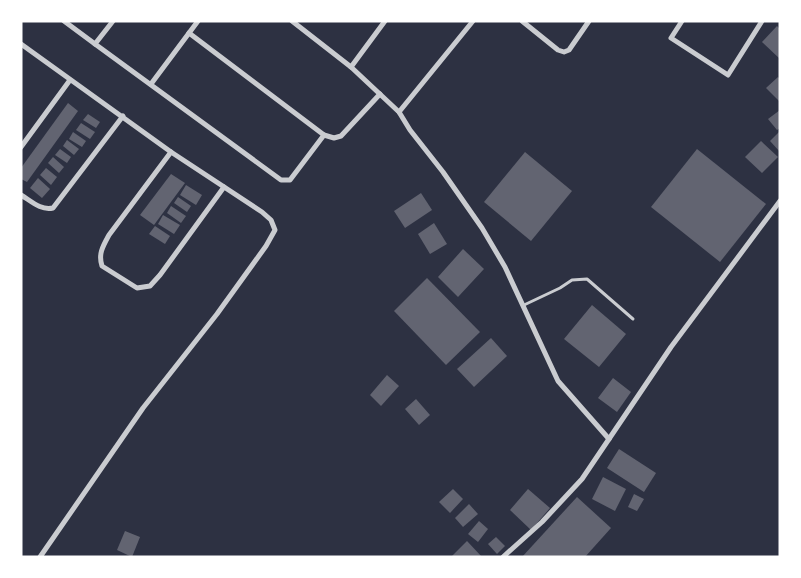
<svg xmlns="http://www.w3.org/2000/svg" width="801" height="578" viewBox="0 0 801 578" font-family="'Open Sans',sans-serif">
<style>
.building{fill:#626471}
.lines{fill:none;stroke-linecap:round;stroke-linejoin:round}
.service{stroke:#caccd0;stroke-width:3}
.minor{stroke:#caccd0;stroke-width:5}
</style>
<rect width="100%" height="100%" fill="#2d3142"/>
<!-- building -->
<g class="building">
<path d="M777,26L780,29V59L762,42Z"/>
<path d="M778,77L780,79V102L766,88Z"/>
<path d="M68,103L78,111L27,182L21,179V168Z"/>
<path d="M780,110V128L777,130L768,119Z"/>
<path d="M88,114L100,122L96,128L83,120Z"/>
<path d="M81,123L95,132L90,139L76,130Z"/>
<path d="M73,132L86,141L82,147L69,139Z"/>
<path d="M779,132L780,133V152L770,141Z"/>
<path d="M67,140L79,149L74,155L63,146Z"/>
<path d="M761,141L778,157L762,173L745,157Z"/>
<path d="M60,149L71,157L67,163L55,155Z"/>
<path d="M697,149L766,204L720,262L651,207Z"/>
<path d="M525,152L572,191L531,241L484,202Z"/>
<path d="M53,157L64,167L59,173L48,163Z"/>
<path d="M46,168L57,177L51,185L40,175Z"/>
<path d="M171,174L185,183L154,225L140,215Z"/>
<path d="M38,178L50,189L42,198L30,188Z"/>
<path d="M186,185L202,195L196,205L180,195Z"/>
<path d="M421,193L432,210L405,228L394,211Z"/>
<path d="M178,197L191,206L187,212L174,203Z"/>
<path d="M171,206L186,216L181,223L167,213Z"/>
<path d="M163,215L180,225L174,234L158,224Z"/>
<path d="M434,223L447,244L430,254L418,234Z"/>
<path d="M155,226L170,236L165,244L149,234Z"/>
<path d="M463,249L484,269L458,297L438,277Z"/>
<path d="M427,278L480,332L446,365L394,311Z"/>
<path d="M592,305L626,334L599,367L564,339Z"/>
<path d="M491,338L507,356L474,387L457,369Z"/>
<path d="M387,375L399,386L381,406L370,395Z"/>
<path d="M613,378L631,392L617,412L598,398Z"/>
<path d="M416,399L430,415L419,425L405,409Z"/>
<path d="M619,449L656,473L644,492L607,468Z"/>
<path d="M603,477L626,489L615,511L592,499Z"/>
<path d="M453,489L463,499L450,513L439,502Z"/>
<path d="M528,489L550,508L531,530L510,510Z"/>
<path d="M634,494L644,499L637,511L628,507Z"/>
<path d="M577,497L611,528L585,557H522Z"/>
<path d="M469,504L478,514L463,527L455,518Z"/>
<path d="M479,521L488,529L478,542L468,534Z"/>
<path d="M125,531L140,537L132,557L117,550Z"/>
<path d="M496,537L505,546L497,554L488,544Z"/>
<path d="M467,541L482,557H451Z"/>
</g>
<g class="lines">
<!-- service -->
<path class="service" d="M524,305L560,288L572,280L587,279L633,319"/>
<!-- minor -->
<g class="minor">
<path d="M64,21L95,44"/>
<path d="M113,21L95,44L281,180H290L324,135"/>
<path d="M292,21L351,67L399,112L410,130L443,172L482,228L505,267L558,381L609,439"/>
<path d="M522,21L558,50L564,52L569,50L589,21"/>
<path d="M682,21L671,38L728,75L762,21"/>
<path d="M189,33L324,135L334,138L341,136L380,94"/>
<path d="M21,44L171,152L262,212L271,220L275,230L266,246L217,314L143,408L40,557"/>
<path d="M351,67L385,21"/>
<path d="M151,84L198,21"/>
<path d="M399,112L473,21"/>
<path d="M21,147L70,80"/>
<path d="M171,152L109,235C103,246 98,254 102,266L137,288L150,286L160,275L224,187"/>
<path d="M21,195C31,201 41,211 53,208L123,116"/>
<path d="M503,557L542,522L582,479L671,347L780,201"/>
</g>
</g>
<!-- border -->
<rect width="801" height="578" fill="none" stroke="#ffffff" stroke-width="45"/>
</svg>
